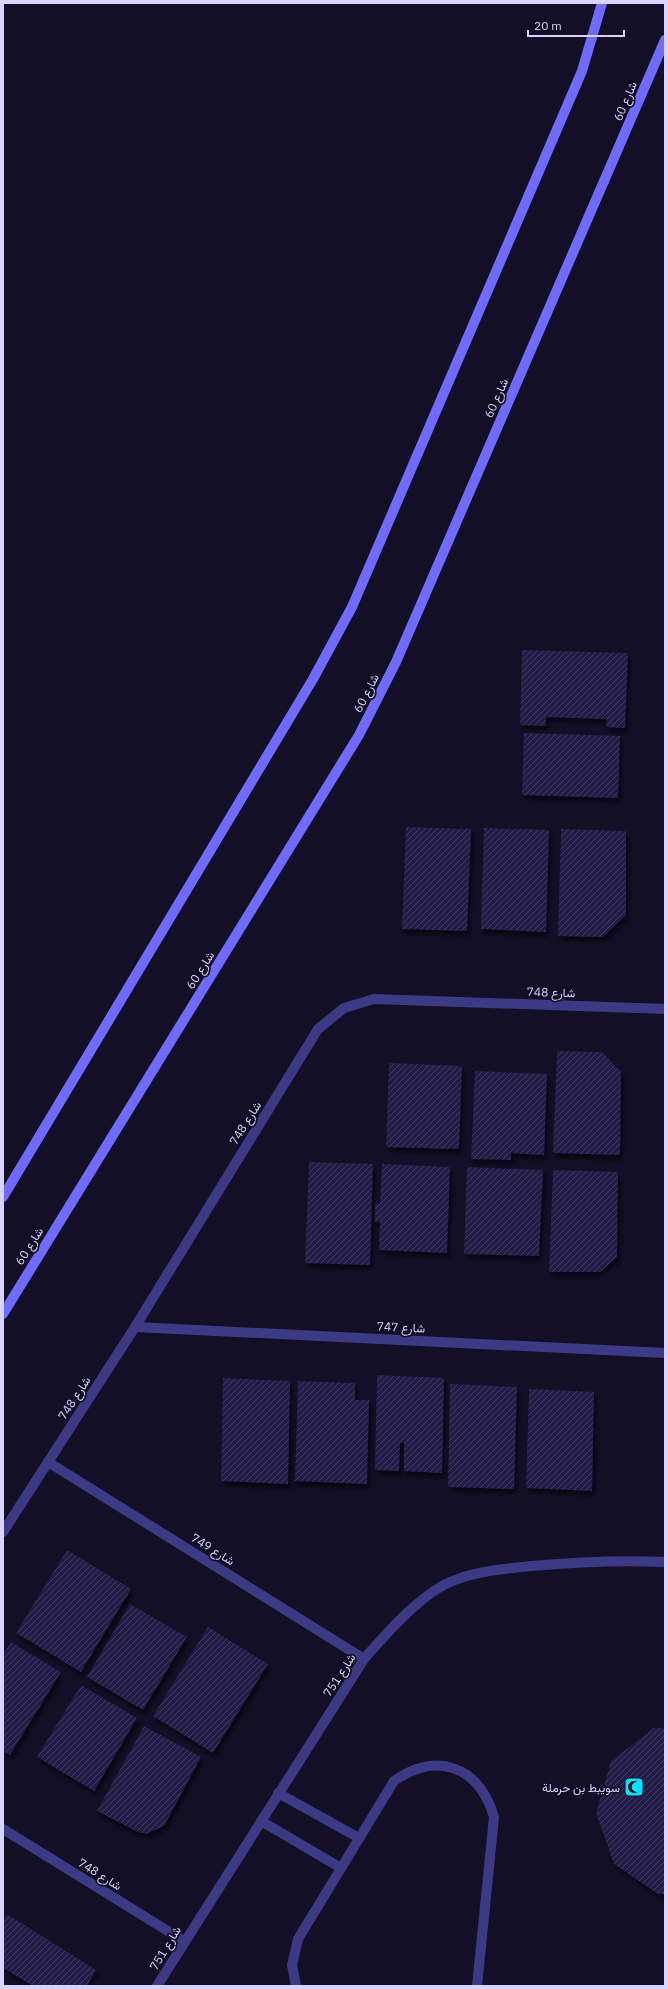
<svg xmlns="http://www.w3.org/2000/svg" width="668" height="1989" viewBox="0 0 668 1989" font-family="'IBM Plex Sans',Vazirmatn,sans-serif">
<style>
.building{fill:url(#building-hatch);filter:url(#shadow)}
.lines{fill:none;stroke-linecap:round;stroke-linejoin:round}
.service{stroke:#3d3a85;stroke-width:10}
.minor{stroke:#3d3a85;stroke-width:10}
.secondary{stroke:#6f6bff;stroke-width:10}
.labels{text-anchor:middle;dominant-baseline:central;stroke-width:3.5;stroke-linejoin:round;paint-order:stroke}
.street-label{font-size:12px;fill:#d9d4ff;stroke:#130f26}
.poi-label{font-size:12px;fill:#d9d4ff;stroke:#130f26;text-anchor:end}
</style>
<defs>
<pattern id="building-hatch" width="6" height="6" patternUnits="userSpaceOnUse"><rect width="6" height="6" fill="#241b47"/><path d="M-1 1l2-2M0 6l6-6M5 7l2-2" fill="none" stroke="#433b63"/></pattern>
<filter id="shadow"><feDropShadow dx="2.5" dy="4.5" stdDeviation="2" flood-color="#0009"/></filter>
</defs>
<rect width="100%" height="100%" fill="#130f26"/>
<!-- building -->
<g class="building">
<path d="M522,650L628,653L625,728L606,727L607,719L546,717V726L520,725Z"/>
<path d="M524,733L620,736L618,798L522,795Z"/>
<path d="M406,827L471,829L467,931L402,929Z"/>
<path d="M484,828L549,830L546,932L481,929Z"/>
<path d="M561,829L626,831V915L603,937L558,936Z"/>
<path d="M557,1051L602,1052L621,1072L620,1155L553,1153Z"/>
<path d="M389,1063L462,1066L459,1149L386,1147Z"/>
<path d="M475,1071L547,1074L544,1155L511,1153V1160L471,1159Z"/>
<path d="M309,1162L373,1164L370,1265L305,1263Z"/>
<path d="M382,1164L450,1167L447,1253L379,1250L380,1222H375V1203L380,1204Z"/>
<path d="M467,1167L543,1170L539,1256L464,1254Z"/>
<path d="M553,1170L618,1172L617,1257L600,1272H549Z"/>
<path d="M377,1375L444,1378L442,1473L404,1471V1443H400L399,1471L375,1470Z"/>
<path d="M223,1378L290,1381L288,1484L221,1481Z"/>
<path d="M298,1381L355,1383V1400H369L367,1484L295,1481Z"/>
<path d="M450,1384L517,1387L514,1489L448,1487Z"/>
<path d="M529,1389L594,1392L592,1491L526,1488Z"/>
<path d="M67,1550L131,1589L81,1672L16,1633Z"/>
<path d="M130,1604L187,1637L143,1710L87,1677Z"/>
<path d="M208,1627L268,1664L213,1753L153,1716Z"/>
<path d="M11,1642L61,1672L10,1755L3,1751V1654Z"/>
<path d="M81,1685L137,1718L94,1791L37,1757Z"/>
<path d="M144,1726L201,1757L164,1826L146,1834L138,1832L97,1811Z"/>
<path d="M654,1728H665V1894H658L614,1864L596,1813L611,1761Z"/>
<path d="M7,1914L96,1970L87,1986H33L3,1968V1921Z"/>
</g>
<g class="lines">
<!-- service -->
<g class="service">
<path d="M278,1793L359,1838"/>
<path d="M261,1821L341,1868"/>
<path d="M296,1986L292,1965L298,1939L394,1781C437,1751 479,1766 494,1817L477,1986"/>
</g>
<!-- minor -->
<g class="minor">
<path d="M135,1327L665,1353"/>
<path d="M48,1462L364,1659"/>
<path d="M3,1532L135,1327L318,1029L344,1008L374,999L665,1009"/>
<path d="M3,1829L184,1941"/>
<path d="M157,1986L364,1659C387,1633 419,1596 450,1582C475,1571 504,1569 531,1566C576,1562 620,1560 665,1562"/>
</g>
<!-- secondary -->
<g class="secondary">
<path d="M3,1197L313,679L352,607L582,71L602,3"/>
<path d="M3,1314L359,735L396,662L665,40"/>
</g>
</g>
<!-- icons -->
<defs>
<symbol id="mosque-square" viewBox="-11 -11 22 22"><rect x="-9" y="-9" width="18" height="18" rx="4" fill="#00e5ff" stroke="#130f26"/><path d="M3.5-4.9A6 6 0 1 0 3.5 4.9A5 5 0 1 1 3.5-4.9Z" fill="#111"/></symbol>
</defs>
<g fill-rule="evenodd">
<use href="#mosque-square" x="623" y="1776" width="22" height="22"/>
</g>
<g class="labels">
<!-- street labels -->
<g class="street-label">
<text transform="translate(625 101) rotate(-67)">شارع 60</text>
<text transform="translate(496 398) rotate(-66)">شارع 60</text>
<text transform="translate(366 693) rotate(-63)">شارع 60</text>
<text transform="translate(200 970) rotate(-58)">شارع 60</text>
<text transform="translate(551 992) rotate(2)">شارع 748</text>
<text transform="translate(245 1123) rotate(-58)">شارع 748</text>
<text transform="translate(29 1246) rotate(-58)">شارع 60</text>
<text transform="translate(401 1327) rotate(3)">شارع 747</text>
<text transform="translate(74 1398) rotate(-57)">شارع 748</text>
<text transform="translate(213 1549) rotate(32)">شارع 749</text>
<text transform="translate(339 1675) rotate(-57)">شارع 751</text>
<text transform="translate(100 1874) rotate(32)">شارع 748</text>
<text transform="translate(165 1948) rotate(-59)">شارع 751</text>
</g>
<!-- poi labels -->
<g class="poi-label">
<text x="620" y="1787">سويبط بن حرملة</text>
</g>
</g>
<!-- border -->
<rect width="668" height="1989" fill="none" stroke="#d9d4ff" stroke-width="8"/>
<!-- scale -->
<path d="M528 30v6h96v-6" fill="none" stroke="#d9d4ff" stroke-width="2"/>
<text x="534" y="30" font-size="12" fill="#d9d4ff" stroke="#130f26" stroke-width="3" paint-order="stroke">20 m</text>
</svg>
